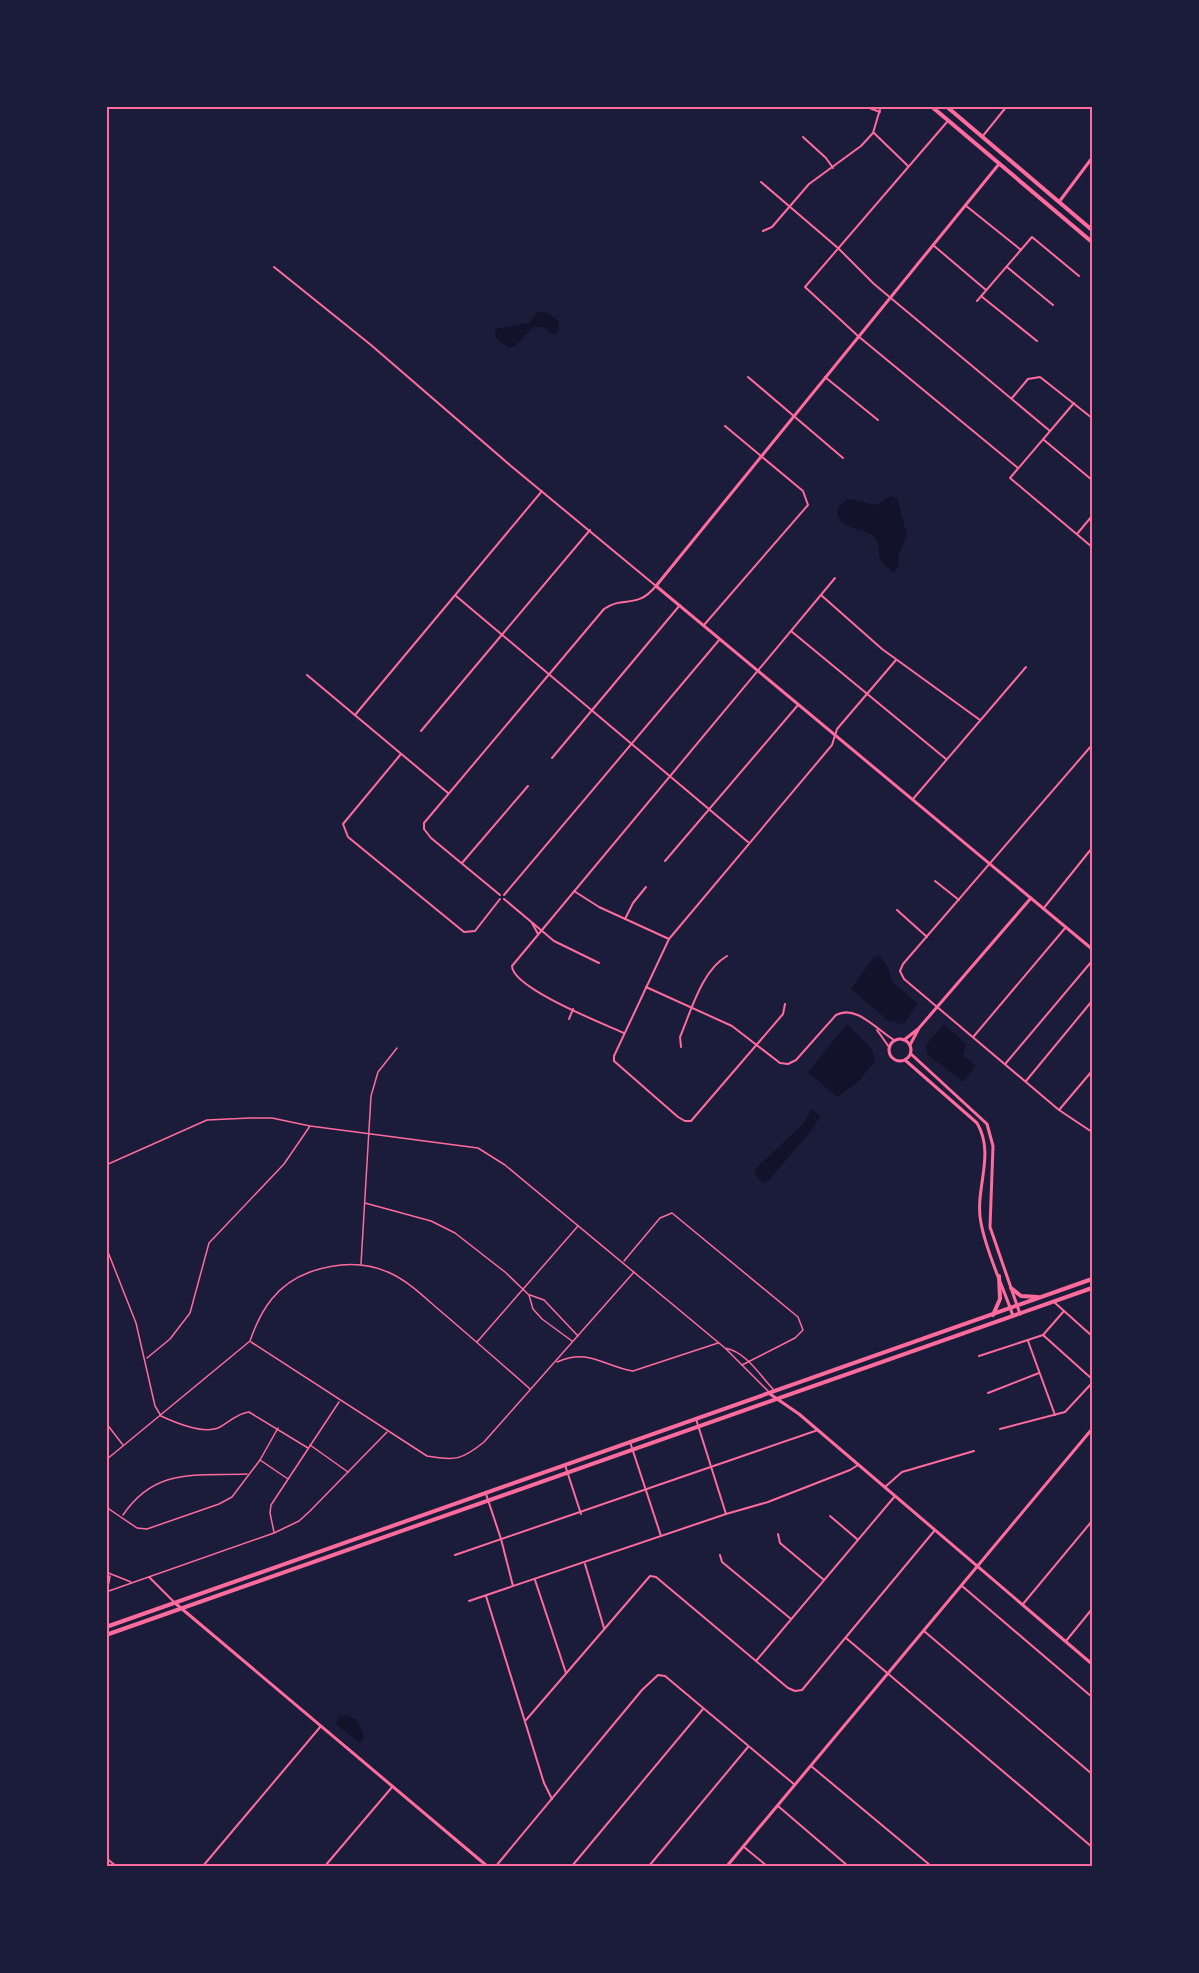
<svg xmlns="http://www.w3.org/2000/svg" width="1199" height="1973" viewBox="0 0 1199 1973" font-family="Spectral,serif">
<style>
.water{fill:#12122b}
.lines{fill:none;stroke-linecap:round;stroke-linejoin:round}
.service{stroke:#ff6b9d;stroke-width:1.5}
.minor{stroke:#ff6b9d;stroke-width:2}
.tertiary{stroke:#ff6b9d;stroke-width:3}
.secondary{stroke:#ff6b9d;stroke-width:3}
.primary{stroke:#ff6b9d;stroke-width:4}
.trunk{stroke:#ff6b9d;stroke-width:4}
.neatline{fill:none;stroke:#ff6b9d;stroke-width:2}
</style>
<rect width="100%" height="100%" fill="#1b1b3a"/>
<!-- water -->
<g class="water">
<path d="M539,311L548,313L559,322L558,333L552,334L543,327H533L515,346L509,348L496,338L495,329L529,323Z"/>
<path d="M891,496L897,498L907,535L899,554L898,568L893,573L879,558C882,518 845,540 837,513L838,507L848,499L876,505Z"/>
<path d="M880,956L888,967L892,982L918,1004L903,1024L889,1021L851,989L874,957Z"/>
<path d="M847,1024L872,1049L875,1061L857,1083L837,1097L808,1072Z"/>
<path d="M944,1024L966,1044L963,1055L976,1066L963,1082L927,1054L926,1045Z"/>
<path d="M812,1109L820,1116L810,1132L768,1181L763,1183L754,1174L756,1168L803,1124Z"/>
<path d="M347,1715L357,1720L364,1736L360,1743L336,1724L339,1717Z"/>
</g>
<g class="lines">
<!-- service -->
<g class="service">
<path d="M106,1165L207,1120L250,1118H272L310,1126L478,1148L505,1165L725,1348C746,1352 759,1374 773,1389"/>
<path d="M365,1203L431,1221L455,1233L505,1272L529,1295L533,1309L542,1319L572,1341"/>
<path d="M106,1247L136,1323L155,1406L161,1416C176,1423 205,1435 220,1427C231,1421 236,1414 249,1412L308,1448"/>
<path d="M624,1261L660,1218L672,1213L798,1317L803,1330L795,1338L742,1365"/>
<path d="M361,1264L371,1096L378,1072L397,1048"/>
<path d="M530,1295L544,1300L578,1336"/>
<path d="M251,1342L427,1456C455,1461 462,1460 484,1442L634,1272"/>
<path d="M477,1342L578,1226"/>
<path d="M726,1349L769,1392"/>
<path d="M147,1358L170,1339L190,1313L209,1243L284,1164L310,1126"/>
<path d="M557,1362C589,1348 603,1366 633,1371L718,1343"/>
<path d="M106,1423L123,1445"/>
<path d="M310,1445L348,1472"/>
<path d="M106,1460L250,1341C261,1309 277,1284 310,1272C336,1263 364,1261 390,1273C410,1282 427,1300 444,1314C473,1339 502,1364 530,1389"/>
<path d="M260,1460L288,1479"/>
<path d="M106,1507L137,1528L147,1529L219,1504L232,1497L260,1460L278,1428"/>
<path d="M123,1515C155,1467 196,1476 247,1474"/>
<path d="M274,1532L270,1513L271,1505L339,1402"/>
<path d="M106,1572L131,1582"/>
<path d="M106,1592L274,1533L299,1521L310,1511L387,1432"/>
<path d="M107,1592L110,1576"/>
</g>
<!-- minor -->
<g class="minor">
<path d="M864,106L880,112"/>
<path d="M947,122L805,287L858,336L1018,468"/>
<path d="M874,133L908,166"/>
<path d="M803,137L826,158L833,168"/>
<path d="M982,137L1007,106"/>
<path d="M761,182L838,248L874,284L1050,431"/>
<path d="M965,205L1021,250"/>
<path d="M763,231L772,227L809,184L861,146L873,133L881,106"/>
<path d="M933,245L986,290"/>
<path d="M274,267L371,345L511,466L656,586C636,610 624,595 604,609L424,823V829L431,838L500,895"/>
<path d="M1007,267L1053,305"/>
<path d="M981,296L1037,341"/>
<path d="M977,301L1032,237L1079,276"/>
<path d="M748,377L843,458"/>
<path d="M825,377L878,420"/>
<path d="M1012,398L1028,379L1040,377L1092,418"/>
<path d="M1074,403L1010,478L1092,547"/>
<path d="M1044,440L1092,480"/>
<path d="M1077,534L1092,516"/>
<path d="M821,595L882,649L980,720"/>
<path d="M456,596L748,842"/>
<path d="M704,625L808,505L803,491L725,426"/>
<path d="M791,631L946,759"/>
<path d="M307,675L448,793"/>
<path d="M355,715L542,491"/>
<path d="M421,731L590,530"/>
<path d="M1092,745L903,964L900,971L904,979L1059,1110L1092,1132"/>
<path d="M401,754L343,824L348,837L464,932L475,931L500,899"/>
<path d="M552,758L680,605"/>
<path d="M913,799L1026,667"/>
<path d="M665,861L798,705"/>
<path d="M462,863L528,786"/>
<path d="M935,881L959,900"/>
<path d="M574,891L599,907L669,939"/>
<path d="M504,895L720,639"/>
<path d="M504,899L554,941L599,963"/>
<path d="M1043,909L1092,848"/>
<path d="M897,910L927,937"/>
<path d="M625,919L633,903L646,887"/>
<path d="M532,923L538,934"/>
<path d="M646,987L732,1026L780,1063L788,1064L796,1060L836,1015C856,1004 877,1030 894,1040"/>
<path d="M785,1004L783,1014L691,1121H685L678,1117L614,1061V1056L669,939L832,745L837,729L896,660"/>
<path d="M569,1019L573,1009"/>
<path d="M877,1030L889,1047"/>
<path d="M624,1033C604,1024 512,988 512,966L835,578"/>
<path d="M974,1036L1066,927"/>
<path d="M681,1047L680,1037C691,1011 702,970 727,956"/>
<path d="M1006,1063L1092,961"/>
<path d="M1026,1081L1092,1001"/>
<path d="M1059,1110L1092,1071"/>
<path d="M1054,1302L1092,1336"/>
<path d="M1043,1335L1092,1379"/>
<path d="M1028,1341L1055,1415"/>
<path d="M979,1356L1043,1335L1064,1311"/>
<path d="M988,1393L1039,1373"/>
<path d="M696,1419L726,1514"/>
<path d="M1000,1429L1065,1412L1092,1383"/>
<path d="M630,1442L661,1536"/>
<path d="M565,1465L581,1514"/>
<path d="M885,1487L902,1472L974,1451"/>
<path d="M486,1494L501,1539L513,1586"/>
<path d="M830,1516L857,1539"/>
<path d="M778,1534L780,1543L824,1580"/>
<path d="M455,1555L818,1430"/>
<path d="M720,1555L722,1562L791,1619"/>
<path d="M585,1564L604,1628"/>
<path d="M149,1577L175,1603"/>
<path d="M535,1580L566,1673"/>
<path d="M962,1586L1092,1697"/>
<path d="M486,1596L544,1783L552,1799"/>
<path d="M469,1601L726,1514L768,1502L850,1470L858,1465"/>
<path d="M1023,1604L1092,1521"/>
<path d="M924,1631L1092,1774"/>
<path d="M846,1638L1092,1847"/>
<path d="M1066,1641L1092,1609"/>
<path d="M756,1661L895,1496"/>
<path d="M526,1720L650,1576L656,1577L788,1688L795,1691L802,1690L935,1530"/>
<path d="M811,1766L931,1866"/>
<path d="M778,1806L848,1866"/>
<path d="M744,1847L767,1866"/>
<path d="M106,1858L116,1866"/>
<path d="M203,1866L321,1726"/>
<path d="M325,1866L393,1786"/>
<path d="M496,1866L642,1690L658,1675L665,1676L795,1785"/>
<path d="M572,1866L703,1709"/>
<path d="M649,1866L748,1747"/>
</g>
<!-- tertiary -->
<g class="tertiary">
<path d="M999,164L656,586L1092,949"/>
<path d="M1059,202L1092,158"/>
<circle cx="900" cy="1050" r="11"/>
<path d="M904,1040L918,1029"/>
<path d="M910,1045L919,1028L1031,898"/>
<path d="M911,1054L987,1124L993,1146L990,1227L1020,1314"/>
<path d="M905,1060L977,1123C996,1155 974,1189 981,1223C987,1255 1003,1286 1013,1316"/>
<path d="M770,1394L799,1414L1092,1664"/>
<path d="M727,1866L1092,1429"/>
</g>
<!-- secondary -->
<path class="secondary" d="M175,1603L487,1866"/>
<!-- primary -->
<g class="primary">
<path d="M931,106L1092,242"/>
<path d="M946,106L1092,230"/>
</g>
<!-- trunk -->
<g class="trunk">
<path d="M1011,1288L1021,1296L1038,1297"/>
<path d="M993,1315L1000,1299L999,1276"/>
<path d="M106,1627L1092,1279"/>
<path d="M106,1635L1092,1288"/>
</g>
</g>
<!-- border -->
<rect width="1199" height="1973" fill="none" stroke="#1b1b3a" stroke-width="216"/>
<rect x="108" y="108" width="983" height="1757" class="neatline"/>
</svg>
